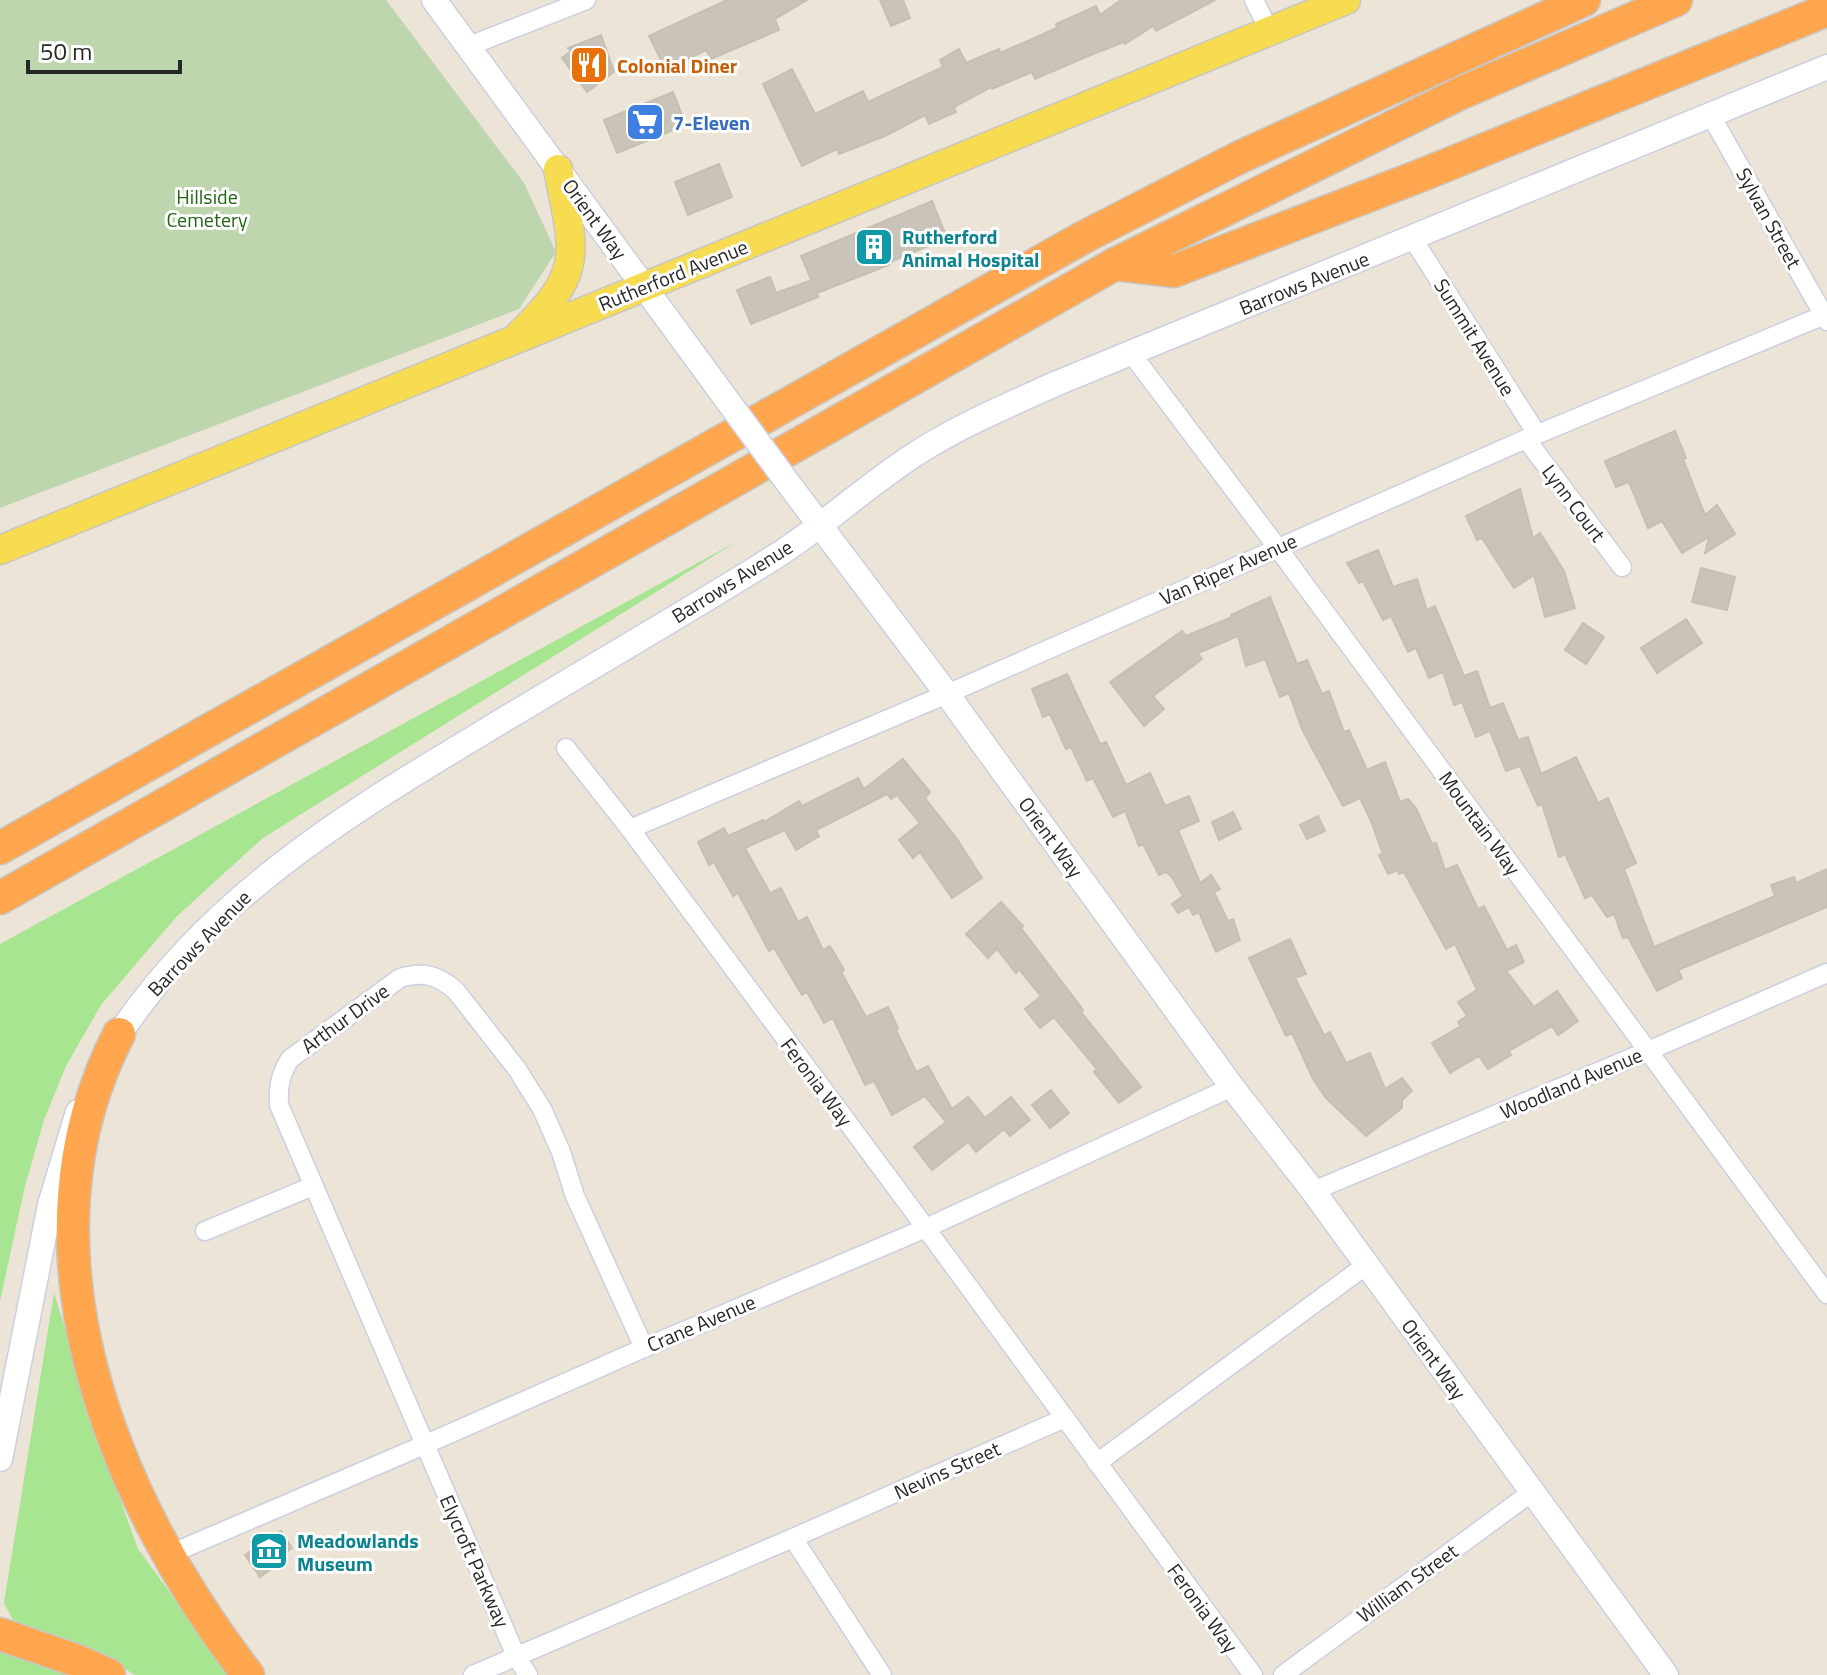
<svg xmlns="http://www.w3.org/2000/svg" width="1827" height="1675" viewBox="0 0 1827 1675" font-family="'Titillium Web',sans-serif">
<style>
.green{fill:#a7e590}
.cemetery{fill:#bed6ad}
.building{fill:#c9c3ba;stroke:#c6c0b1;stroke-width:2}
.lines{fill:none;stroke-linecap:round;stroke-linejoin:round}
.street-casing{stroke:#cccfe1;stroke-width:21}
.secondary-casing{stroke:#cccfe1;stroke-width:27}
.primary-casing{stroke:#c7c7c7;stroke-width:31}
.highway-casing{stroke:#c7c7c7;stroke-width:35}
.street{stroke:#fff;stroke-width:18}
.secondary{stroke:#fff;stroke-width:24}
.primary{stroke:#f7db50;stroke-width:28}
.highway{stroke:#ffa64e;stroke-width:32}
.secondary-bridge-casing{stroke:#cccfe1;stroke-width:27;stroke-linecap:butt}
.secondary-bridge{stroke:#fff;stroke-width:24}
.labels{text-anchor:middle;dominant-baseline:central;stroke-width:6;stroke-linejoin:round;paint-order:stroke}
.food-label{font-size:20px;font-weight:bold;fill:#c56008;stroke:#fff;text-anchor:start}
.shop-label{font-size:20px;font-weight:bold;fill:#366cbe;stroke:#fff;text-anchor:start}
.park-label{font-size:20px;fill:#216615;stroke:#fff}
.street-label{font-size:20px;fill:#272727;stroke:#fff}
.culture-label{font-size:20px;font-weight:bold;fill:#0d838f;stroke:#fff;text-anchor:start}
</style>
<rect width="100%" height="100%" fill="#ebe4d7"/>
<!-- green -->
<g class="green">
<path d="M736,542L263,838L176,917L101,1005L66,1066L44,1120L25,1186L0,1301V944Z"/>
<path d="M54,1293L106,1460L138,1549L230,1675H135L109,1659L13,1620L4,1603Z"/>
<path d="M8,1648L69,1675H0V1651Z"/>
</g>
<!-- cemetery -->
<path class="cemetery" d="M0,0H386L524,183L556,252L519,309L0,508Z"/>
<!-- building -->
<g class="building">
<path d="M727,0H807L775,19L779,30L711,59L706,50L666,70L649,36Z"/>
<path d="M880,0H903L910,18L891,26Z"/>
<path d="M1121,0H1215L1156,31L1153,26L1125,44L1124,42L1093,54L1035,79L1032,72L992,89L991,87L954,107L956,112L929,124L925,115L885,136L839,154L837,149L802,166L763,84L792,69L815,114L863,91L868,102L943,67L940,60L959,49L966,63L999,49L1000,53L1057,28L1056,24L1096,6L1100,15Z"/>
<path d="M601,35L614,72L587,92L562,58L571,51L568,48Z"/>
<path d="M673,92L686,125L617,153L604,120Z"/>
<path d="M719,164L732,197L688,215L675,182Z"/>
<path d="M932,201L947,238L888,263L889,265L817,293L801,256Z"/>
<path d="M770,277L776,293L812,280L818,297L751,324L737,290Z"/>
<path d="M1675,431L1686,458L1683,459L1705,515L1717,505L1735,534L1705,553L1709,537L1682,553L1662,521L1648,528L1629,482L1616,487L1605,461Z"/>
<path d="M1520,489L1533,538L1540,533L1564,571L1575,608L1545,617L1534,575L1514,588L1482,538L1477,540L1466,516Z"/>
<path d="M1378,550L1393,587L1417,579L1427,610L1435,606L1464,676L1477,671L1490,708L1503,703L1518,740L1528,737L1541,774L1576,757L1598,803L1608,798L1636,863L1624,869L1654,947L1775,896L1771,885L1794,877L1796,883L1827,869V907L1678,970L1682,978L1657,991L1628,937L1623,938L1614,914L1607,917L1592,895L1585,898L1565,854L1559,857L1542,804L1538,806L1520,766L1506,771L1490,731L1476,737L1462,702L1454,705L1443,672L1429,678L1416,648L1408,652L1391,616L1383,620L1363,581L1359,583L1347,563Z"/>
<path d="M1701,568L1735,577L1727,610L1692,602Z"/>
<path d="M1270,597L1297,664L1307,660L1322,694L1329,691L1344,732L1349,730L1367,770L1385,762L1400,802L1408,799L1416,808L1432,844L1436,843L1445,870L1457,865L1478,909L1484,906L1507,950L1516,945L1524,962L1506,971L1534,1007L1557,991L1578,1021L1558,1035L1552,1026L1509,1051L1511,1055L1488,1069L1479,1056L1450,1073L1432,1043L1461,1026L1458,1022L1467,1016L1458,1002L1477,990L1455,944L1446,949L1404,872L1399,874L1398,870L1388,874L1379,855L1383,854L1371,821L1360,798L1343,806L1302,729L1289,693L1280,697L1265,659L1246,666L1238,636L1198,653L1202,659L1153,696L1164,709L1144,726L1110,682L1182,631L1186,636L1232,617L1231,615Z"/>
<path d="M1686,619L1702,643L1657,673L1641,648Z"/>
<path d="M1583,623L1604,637L1586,664L1565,650Z"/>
<path d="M1067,674L1100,744L1106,742L1126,785L1150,773L1165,806L1189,796L1199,821L1178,830L1200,883L1211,875L1220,889L1214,892L1228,921L1233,919L1240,940L1216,952L1199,912L1193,915L1189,907L1178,913L1172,904L1183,896L1171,876L1166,872L1159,875L1143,844L1139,846L1125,811L1113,817L1093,778L1087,781L1071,747L1066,749L1050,714L1043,717L1032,689Z"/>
<path d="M903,759L930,792L925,798L957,839L982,878L952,898L920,852L913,858L899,840L920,823L897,795L891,799L887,794L816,830L819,836L796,850L785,830L745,848L770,893L781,888L798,922L807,917L823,950L830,946L844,970L841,972L866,1017L888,1007L898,1028L896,1030L916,1072L928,1066L952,1109L968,1097L985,1118L1011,1097L1030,1120L1010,1136L1004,1129L976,1152L968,1142L932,1170L914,1147L946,1122L925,1096L892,1115L874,1081L865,1085L833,1018L824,1023L807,992L802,995L774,948L769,951L738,893L733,896L714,862L709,865L698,842L724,828L728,836L763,820L764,822L799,801L802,806L858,778L864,789Z"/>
<path d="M1233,812L1241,829L1219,840L1212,822Z"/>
<path d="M1318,816L1325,831L1307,839L1300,825Z"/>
<path d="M1001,902L1023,926L1021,928L1083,1010L1081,1012L1141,1087L1119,1103L1094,1072L1097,1069L1054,1017L1040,1028L1025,1009L1041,996L1019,969L1016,973L997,949L988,958L966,934Z"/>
<path d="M1290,939L1306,974L1295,978L1324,1035L1330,1032L1346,1063L1370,1053L1385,1089L1402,1078L1412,1091L1402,1100V1108L1366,1136L1326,1098L1313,1079L1292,1033L1286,1036L1249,958Z"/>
<path d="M1051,1090L1069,1113L1050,1128L1032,1105Z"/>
<path d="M281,1531L292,1548L281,1556L284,1560L260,1577L245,1555Z"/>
</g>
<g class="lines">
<defs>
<g id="street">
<path d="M1254,0L1269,30"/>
<path d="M469,46L586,0"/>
<path d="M1710,114L1827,321"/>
<path d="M1413,239L1537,434"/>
<path d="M1131,353L1277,547L1827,1294"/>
<path d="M1526,439L1622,567"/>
<path d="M566,748L630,829L914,1212L1253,1675"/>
<path d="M630,829L947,694L1526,439L1827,314"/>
<path d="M1313,1191L1648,1051L1827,973"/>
<path d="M205,1231L313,1186"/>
<path d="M1097,1463L1365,1266"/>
<path d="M793,1538L882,1675"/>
<path d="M168,1555L424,1445L644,1348L926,1228L1232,1087"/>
<path d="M473,1675L793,1538L1065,1418"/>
<path d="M528,1675L516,1656L279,1105C278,1087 280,1075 290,1059L400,978C423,971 438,975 456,991L517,1069L542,1109L561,1152L575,1196L644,1348"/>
<path d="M1283,1675L1532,1492"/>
</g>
<g id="secondary">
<path d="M434,0L716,385"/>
<path d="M791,487L947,694L1232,1087L1313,1191L1666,1675"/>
<path d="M111,1047C202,903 340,818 482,733C579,674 677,618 773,558C826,525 872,480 925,448C966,423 1011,404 1055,384L1827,67"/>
<path d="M0,1459L50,1205L78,1112"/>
</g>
<g id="primary">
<path d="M520,334C586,271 574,252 558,169"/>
<path d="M0,550L1346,0"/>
</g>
<g id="highway">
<path d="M1115,264L1174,271L1427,173L1827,10"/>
<path d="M0,848L1084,237L1240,157L1584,0"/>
<path d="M0,898L1115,264L1459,94L1676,0"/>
<path d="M119,1034C9,1246 113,1501 248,1675"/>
<path d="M0,1634L78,1661L109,1675"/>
</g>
</defs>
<!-- street casing -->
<use href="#street" class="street-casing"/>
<!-- secondary casing -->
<use href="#secondary" class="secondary-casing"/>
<!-- primary casing -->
<use href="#primary" class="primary-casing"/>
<!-- highway casing -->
<use href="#highway" class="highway-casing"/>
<!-- street -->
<use href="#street" class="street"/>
<!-- secondary -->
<use href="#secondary" class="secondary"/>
<!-- primary -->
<use href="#primary" class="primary"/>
<!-- highway -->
<use href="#highway" class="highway"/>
<defs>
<path id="secondary-bridge" d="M716,385L791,487"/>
</defs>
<!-- secondary-bridge casing -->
<use href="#secondary-bridge" class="secondary-bridge-casing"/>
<!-- secondary-bridge -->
<use href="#secondary-bridge" class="secondary-bridge"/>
</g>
<!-- icons -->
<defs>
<symbol id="restaurant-square" viewBox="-11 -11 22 22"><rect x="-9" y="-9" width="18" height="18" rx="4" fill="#e8710a" stroke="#fff"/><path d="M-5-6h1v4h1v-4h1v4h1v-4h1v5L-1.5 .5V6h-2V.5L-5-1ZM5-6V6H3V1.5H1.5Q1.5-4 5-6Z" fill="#fff"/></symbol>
<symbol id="supermarket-square" viewBox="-11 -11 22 22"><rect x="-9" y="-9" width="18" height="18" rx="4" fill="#3f7fe0" stroke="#fff"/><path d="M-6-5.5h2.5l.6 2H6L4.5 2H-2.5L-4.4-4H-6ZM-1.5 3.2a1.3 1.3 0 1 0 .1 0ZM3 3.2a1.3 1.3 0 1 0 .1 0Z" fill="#fff"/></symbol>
<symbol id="building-square" viewBox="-11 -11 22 22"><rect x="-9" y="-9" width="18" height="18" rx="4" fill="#0f9aa8" stroke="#fff"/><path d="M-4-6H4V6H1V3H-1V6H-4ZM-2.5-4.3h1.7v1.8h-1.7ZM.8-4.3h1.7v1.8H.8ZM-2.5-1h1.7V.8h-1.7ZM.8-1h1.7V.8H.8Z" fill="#fff"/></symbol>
<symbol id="museum-square" viewBox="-11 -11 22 22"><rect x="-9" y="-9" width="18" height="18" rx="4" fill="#0f9aa8" stroke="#fff"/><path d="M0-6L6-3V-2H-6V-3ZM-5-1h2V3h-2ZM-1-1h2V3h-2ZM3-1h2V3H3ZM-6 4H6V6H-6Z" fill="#fff"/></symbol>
</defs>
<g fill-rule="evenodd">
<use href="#restaurant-square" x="567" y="43" width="44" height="44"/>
<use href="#supermarket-square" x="623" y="100" width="44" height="44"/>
<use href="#building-square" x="852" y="225" width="44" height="44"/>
<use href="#museum-square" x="247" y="1529" width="44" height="44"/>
</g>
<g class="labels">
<!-- food labels -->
<g class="food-label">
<text x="617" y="65">Colonial Diner</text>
</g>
<!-- shop labels -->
<g class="shop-label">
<text x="673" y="122">7-Eleven</text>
</g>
<!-- park labels -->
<g class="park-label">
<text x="207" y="196">Hillside<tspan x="207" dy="23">Cemetery</tspan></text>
</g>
<!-- street labels -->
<g class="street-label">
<text transform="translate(1769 218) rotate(61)">Sylvan Street</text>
<text transform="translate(595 219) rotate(54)">Orient Way</text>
<text transform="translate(673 275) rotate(-22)">Rutherford Avenue</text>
<text transform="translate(1304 283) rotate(-22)">Barrows Avenue</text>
<text transform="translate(1475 337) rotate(58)">Summit Avenue</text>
<text transform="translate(1574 503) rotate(53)">Lynn Court</text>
<text transform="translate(1228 569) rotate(-24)">Van Riper Avenue</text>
<text transform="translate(732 581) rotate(-32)">Barrows Avenue</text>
<text transform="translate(1480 823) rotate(54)">Mountain Way</text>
<text transform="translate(1051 837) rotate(54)">Orient Way</text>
<text transform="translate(199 943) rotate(-46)">Barrows Avenue</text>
<text transform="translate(345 1018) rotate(-36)">Arthur Drive</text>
<text transform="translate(817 1082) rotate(53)">Feronia Way</text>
<text transform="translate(1571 1083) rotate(-23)">Woodland Avenue</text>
<text transform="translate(701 1323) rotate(-23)">Crane Avenue</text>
<text transform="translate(1434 1359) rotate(54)">Orient Way</text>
<text transform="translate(947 1470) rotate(-24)">Nevins Street</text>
<text transform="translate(475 1561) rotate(66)">Elycroft Parkway</text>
<text transform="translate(1407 1583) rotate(-36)">William Street</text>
<text transform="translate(1203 1608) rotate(54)">Feronia Way</text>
</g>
<!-- culture labels -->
<g class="culture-label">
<text x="902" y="236">Rutherford<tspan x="902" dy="23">Animal Hospital</tspan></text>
<text x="297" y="1540">Meadowlands<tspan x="297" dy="23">Museum</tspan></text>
</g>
</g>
<!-- scale -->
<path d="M28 60v12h152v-12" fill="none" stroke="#272727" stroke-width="4"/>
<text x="40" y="60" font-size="24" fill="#272727" stroke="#ffffff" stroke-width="6" paint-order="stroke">50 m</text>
</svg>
